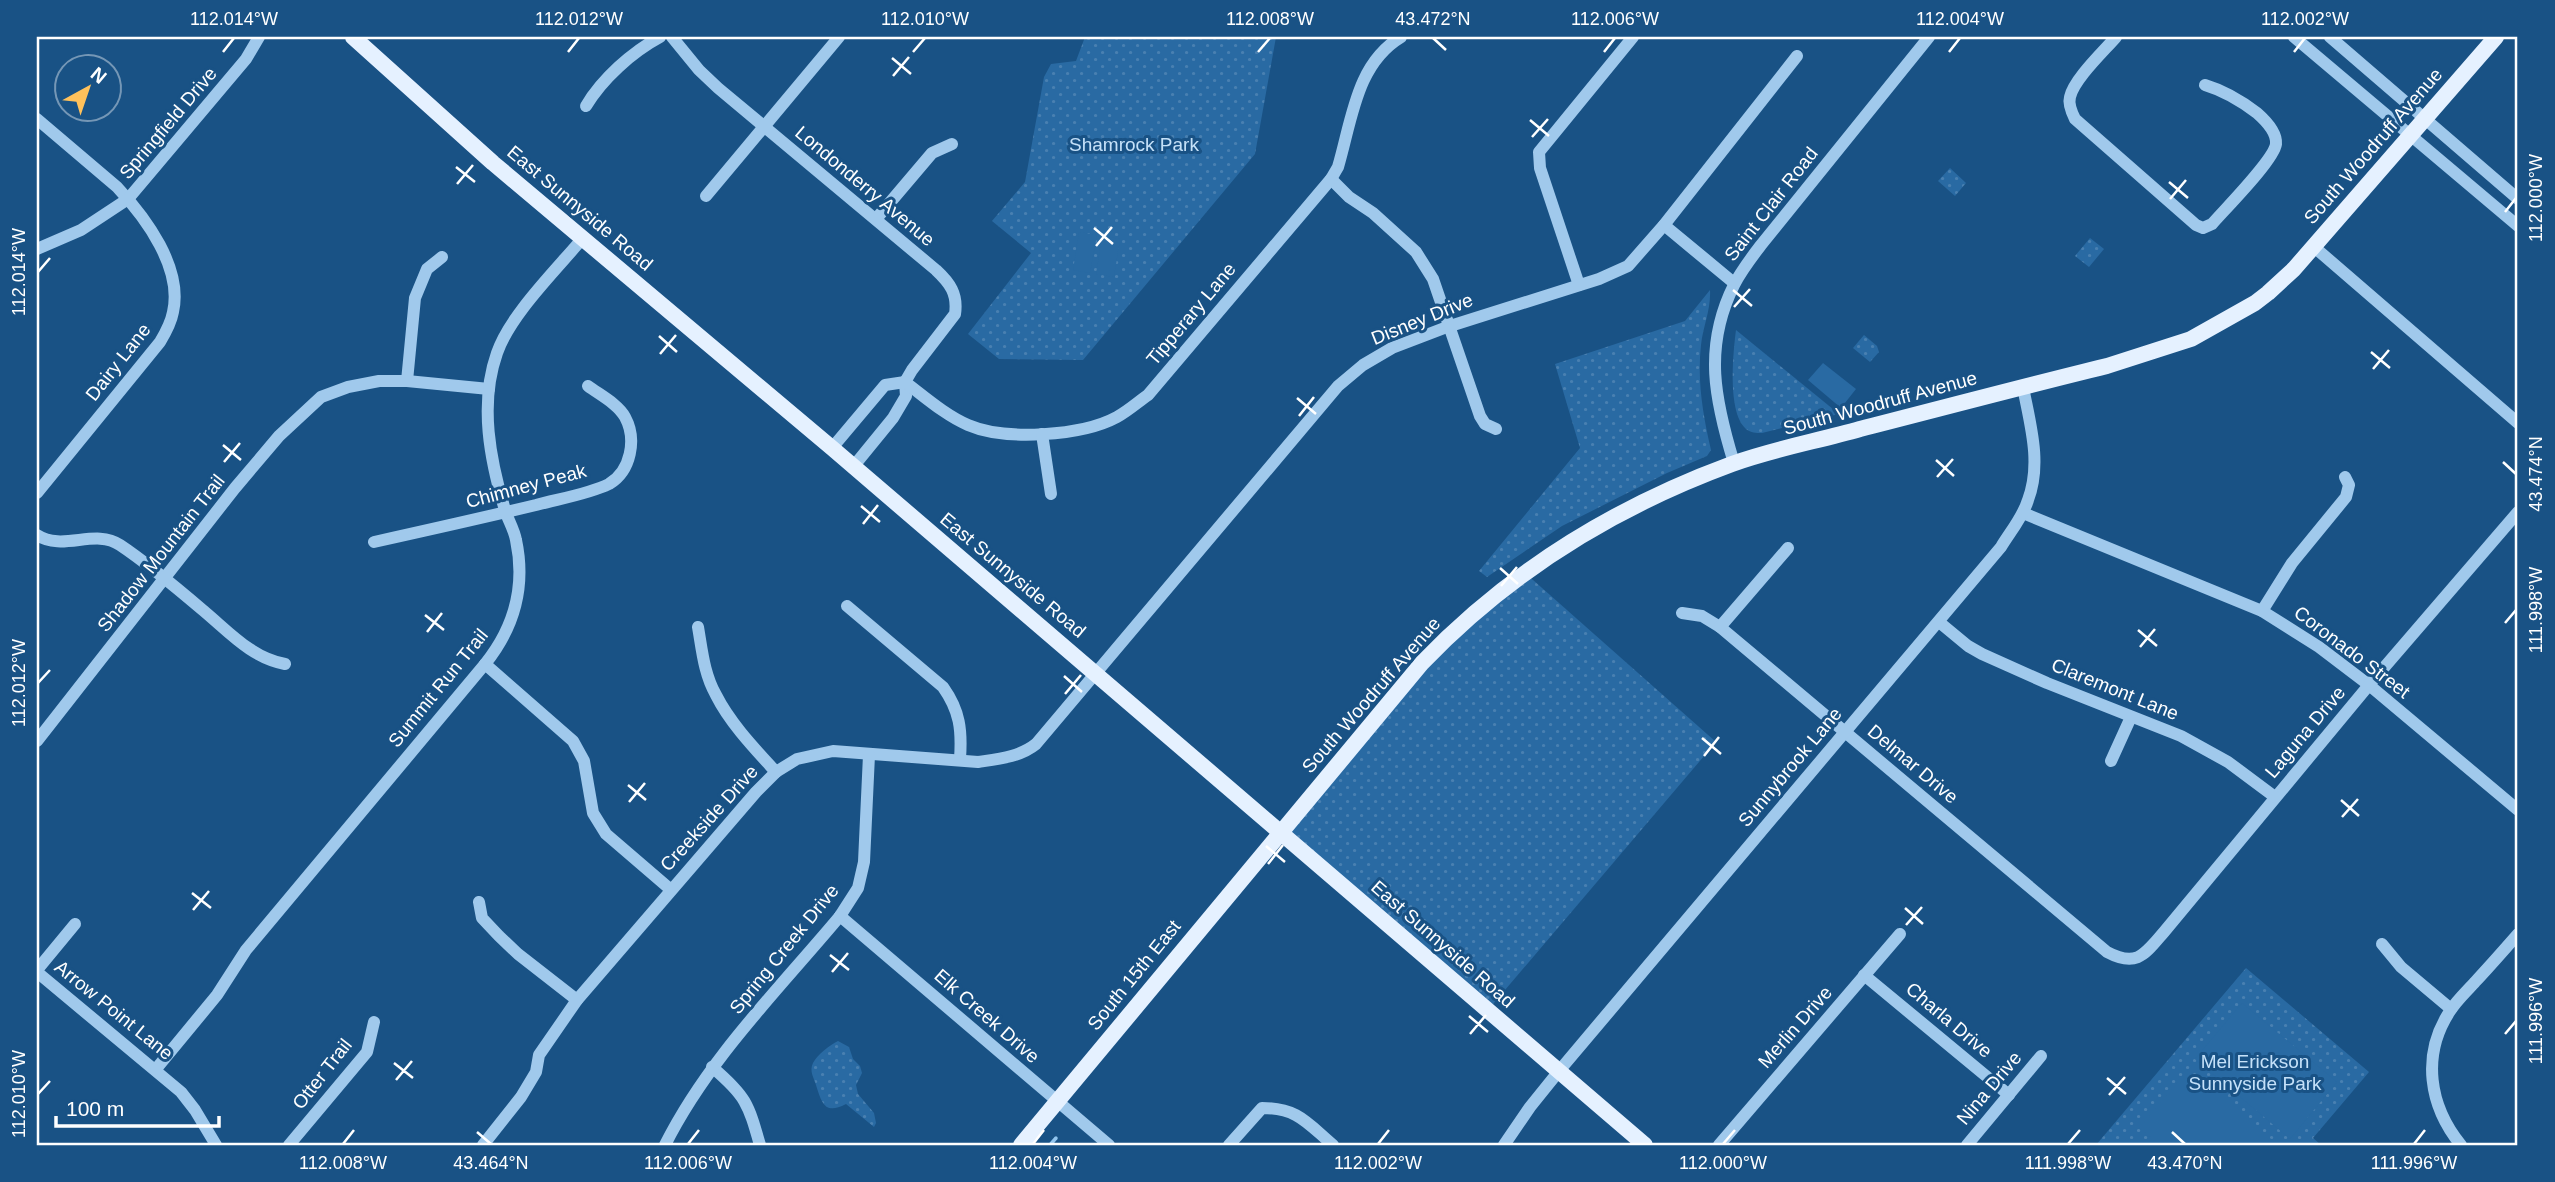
<svg xmlns="http://www.w3.org/2000/svg" width="2555" height="1182" viewBox="0 0 2555 1182" font-family="Arial,sans-serif">
<style>
.grass{fill:url(#grass-dots)}
.pitch{fill:#296aa3}
.lines{fill:none;stroke-linecap:round;stroke-linejoin:round}
.stream{stroke:#92c5ee;stroke-width:3.5}
.minor{stroke:#a0c9ec;stroke-width:12}
.major{stroke:#e5f1ff;stroke-width:16}
.ticks{fill:none;stroke:#fff;stroke-width:2.5}
.labels{text-anchor:middle;dominant-baseline:central;stroke-width:6;stroke-linejoin:round;paint-order:stroke}
.street-label{font-size:19px;fill:#fff;stroke:#195285}
.park-label{font-size:19px;fill:#c5e1f9;stroke:#195285}
.neatline{fill:none;stroke:#fff;stroke-width:2.5}
.ticks-label{font-size:18px;text-anchor:middle;fill:#fff}
</style>
<defs>
<pattern id="grass-dots" width="8" height="8" patternUnits="userSpaceOnUse" patternTransform="scale(1.75)"><rect width="8" height="8" fill="#296aa3"/><path d="M2 2h.1M6 6h.1" fill="none" stroke="#4980b1" stroke-width="1.8" stroke-linecap="round"/></pattern>
</defs>
<rect width="100%" height="100%" fill="#195285"/>
<!-- grass -->
<g class="grass">
<path d="M1085,37H1276L1255,154L1083,360L999,359L968,334L1031,253L992,221L1025,182L1044,77L1051,64L1076,61Z"/>
<path d="M1950,168L1966,183L1955,196L1938,181Z"/>
<path d="M2090,238L2104,249L2089,267L2075,256Z"/>
<path d="M1710,290C1711,310 1703,326 1701,345C1697,381 1703,415 1711,450L1707,456L1667,473L1562,526L1487,577L1479,571L1580,448L1555,364L1685,321Z"/>
<path d="M1736,330L1839,414L1762,433C1756,433 1751,433 1746,429C1727,413 1733,353 1736,330Z"/>
<path d="M1864,335L1877,346L1879,352L1870,362L1853,348Z"/>
<path d="M1524,572L1716,742L1488,1010L1281,832L1442,643Z"/>
<path d="M2246,968L2369,1072L2313,1138L2321,1145H2096Z"/>
<path d="M838,1041L849,1047L853,1059L860,1066L862,1073L856,1085L858,1094L874,1113L876,1123L874,1127L846,1104C825,1115 822,1104 816,1085C814,1078 809,1071 813,1063C817,1055 830,1045 838,1041Z"/>
</g>
<!-- pitch -->
<g class="pitch">
<path d="M1079,232L1097,235L1090,273L1073,270Z"/>
<path d="M1102,236L1120,239L1114,277L1096,274Z"/>
<path d="M1823,363L1856,389L1841,408L1808,380Z"/>
<path d="M2242,1003L2337,1082L2290,1139L2195,1059Z"/>
<path d="M2188,1070L2278,1145H2160L2139,1128Z"/>
</g>
<g class="lines">
<!-- stream -->
<path class="stream" d="M1050,1145L1056,1138"/>
<!-- minor -->
<g class="minor">
<path d="M672,37L699,70L718,88L936,270C950,283 958,294 955,314L912,370L905,382L906,396L893,418L853,467"/>
<path d="M2116,37C2104,51 2074,79 2070,97C2068,104 2072,113 2075,119L2196,225L2203,228L2212,224C2225,209 2274,160 2276,144C2277,132 2265,120 2257,113C2240,100 2225,91 2205,85"/>
<path d="M2294,37L2518,226"/>
<path d="M2330,37L2518,199"/>
<path d="M586,106C602,79 632,52 660,37"/>
<path d="M37,119L117,187C146,218 183,268 173,312C171,323 166,332 160,342L37,493"/>
<path d="M1331,179L1349,197L1373,213L1416,252L1433,279L1480,416L1485,424L1496,429"/>
<path d="M706,196L839,37"/>
<path d="M876,219L932,153L952,144"/>
<path d="M1664,225L1734,283"/>
<path d="M2313,246L2518,423"/>
<path d="M37,249L81,230L128,199L246,59L259,37"/>
<path d="M1579,285L1540,168L1539,152L1633,37"/>
<path d="M407,381L415,298L427,269L442,257"/>
<path d="M905,382C925,397 945,415 968,425C1005,441 1082,436 1117,417C1128,411 1138,402 1148,395L1331,179L1338,167C1352,120 1356,64 1401,37"/>
<path d="M1042,434L1051,494"/>
<path d="M832,448L885,385L905,382"/>
<path d="M1734,463C1715,401 1703,347 1734,285C1741,271 1751,258 1761,245L1929,37"/>
<path d="M2023,513L2262,611L2319,647L2369,685L2518,810"/>
<path d="M37,535C63,552 95,528 120,545C150,565 178,589 205,612C230,633 252,658 285,664"/>
<path d="M374,542C428,530 482,518 536,505C558,499 589,494 609,484C631,471 637,439 625,417C618,404 600,395 588,386"/>
<path d="M847,606L943,687C960,711 962,730 960,759"/>
<path d="M2262,611L2292,563L2346,497L2349,485L2345,477"/>
<path d="M1682,613L1702,616L1720,627L2107,952C2137,968 2145,954 2164,932L2369,685L2518,512"/>
<path d="M1939,622L1968,646L1982,654L2047,683L2181,736L2228,762L2275,797"/>
<path d="M698,627C702,650 704,674 716,695C730,723 755,749 776,772"/>
<path d="M1720,627L1788,548"/>
<path d="M485,664L573,741L584,761L593,813L606,834L670,889"/>
<path d="M37,741L235,488L279,436L321,397L348,387L379,381H407L489,389"/>
<path d="M2111,761L2131,717"/>
<path d="M479,902L482,918L499,936L518,954L577,1000"/>
<path d="M840,916L1109,1145"/>
<path d="M2382,944L2401,967L2451,1009"/>
<path d="M37,970L75,924"/>
<path d="M37,972L181,1092L195,1110L216,1145"/>
<path d="M1864,975L2009,1095"/>
<path d="M712,1067C746,1096 748,1103 760,1145"/>
<path d="M156,1069L217,995L246,950L485,664C514,628 526,587 516,540C514,529 508,520 505,510C490,460 479,404 497,353C510,315 556,270 582,239"/>
<path d="M289,1145L367,1052L374,1022"/>
<path d="M483,1145L521,1097L536,1072L539,1055L577,1000L756,792L776,772L797,759L833,751L978,762C998,759 1020,757 1036,744L1338,386L1363,365L1392,348L1447,327L1599,279L1628,266L1664,225L1797,56"/>
<path d="M665,1145C708,1059 779,989 840,916L858,888L864,862L869,755"/>
<path d="M1229,1145L1262,1108C1298,1108 1307,1123 1333,1145"/>
<path d="M1504,1145L1530,1107L1559,1071L2001,547C2010,532 2023,517 2028,500C2042,463 2030,424 2023,387"/>
<path d="M1719,1145L1900,934"/>
<path d="M1967,1145L2041,1056"/>
<path d="M2461,1145C2429,1106 2421,1055 2450,1011C2457,1000 2467,991 2475,982C2490,966 2504,950 2518,934"/>
</g>
<!-- major -->
<g class="major">
<path d="M353,37L493,163L832,448L1645,1145"/>
<path d="M1021,1145L1422,663C1508,573 1615,507 1732,464C1773,449 1818,441 1860,429C1942,408 2025,386 2107,366L2191,339L2255,303L2268,293L2294,269L2496,37"/>
</g>
</g>
<!-- ticks -->
<path class="ticks" d="M1433,38L1446,50M223,52L234,38M568,52L579,38M913,52L925,38M1258,52L1270,38M1604,52L1615,38M1949,52L1960,38M2294,52L2305,38M892,58L911,74M893,76L909,57M1530,120L1549,136M1532,137L1548,119M456,167L475,182M2169,182L2188,198M457,184L473,165M2170,199L2186,180M2505,212L2516,198M1094,228L1113,244M1096,246L1112,227M38,272L50,258M1733,290L1752,306M1734,307L1750,289M659,336L677,352M2371,352L2390,368M660,354L676,335M2373,369L2389,350M1297,398L1316,414M1299,416L1314,397M223,445L241,460M1936,460L1954,476M224,462L240,443M2503,462L2516,474M1937,477L1953,459M861,506L880,522M863,524L878,505M1500,568L1518,584M1501,586L1517,567M425,615L444,630M2505,623L2516,610M2138,630L2157,646M427,632L442,613M2140,647L2155,629M1064,676L1082,692M38,683L50,670M1065,694L1081,675M1702,738L1721,754M1704,756L1719,737M628,785L646,800M2341,800L2359,816M629,802L645,783M2342,817L2358,799M1266,846L1285,862M1268,864L1283,845M192,893L211,908M1905,908L1923,924M193,910L209,891M1906,925L1922,907M830,955L849,970M832,972L848,953M1469,1016L1488,1032M1470,1034L1486,1015M2505,1034L2516,1021M394,1063L413,1078M2107,1078L2126,1094M396,1080L412,1061M38,1094L50,1081M2109,1095L2125,1077M477,1132L491,1144M2172,1132L2185,1144M343,1144L354,1130M688,1144L699,1130M1033,1144L1044,1130M1378,1144L1389,1130M1723,1144L1735,1130M2068,1144L2080,1130M2414,1144L2425,1130"/>
<g class="labels">
<!-- street labels -->
<g class="street-label">
<text transform="translate(168 123) rotate(-50)">Springfield Drive</text>
<text transform="translate(2373 146) rotate(-49)">South Woodruff Avenue</text>
<text transform="translate(865 186) rotate(40)">Londonderry Avenue</text>
<text transform="translate(1771 204) rotate(-52)">Saint Clair Road</text>
<text transform="translate(580 208) rotate(40)">East Sunnyside Road</text>
<text transform="translate(1191 314) rotate(-50)">Tipperary Lane</text>
<text transform="translate(1422 319) rotate(-22)">Disney Drive</text>
<text transform="translate(118 362) rotate(-52)">Dairy Lane</text>
<text transform="translate(1880 403) rotate(-15)">South Woodruff Avenue</text>
<text transform="translate(526 486) rotate(-15)">Chimney Peak</text>
<text transform="translate(161 553) rotate(-52)">Shadow Mountain Trail</text>
<text transform="translate(1013 575) rotate(40)">East Sunnyside Road</text>
<text transform="translate(2352 652) rotate(37)">Coronado Street</text>
<text transform="translate(438 688) rotate(-51)">Summit Run Trail</text>
<text transform="translate(2115 689) rotate(22)">Claremont Lane</text>
<text transform="translate(1371 695) rotate(-49)">South Woodruff Avenue</text>
<text transform="translate(2305 732) rotate(-50)">Laguna Drive</text>
<text transform="translate(1913 764) rotate(40)">Delmar Drive</text>
<text transform="translate(1790 767) rotate(-50)">Sunnybrook Lane</text>
<text transform="translate(709 818) rotate(-48)">Creekside Drive</text>
<text transform="translate(1443 944) rotate(41)">East Sunnyside Road</text>
<text transform="translate(784 949) rotate(-51)">Spring Creek Drive</text>
<text transform="translate(1134 975) rotate(-51)">South 15th East</text>
<text transform="translate(114 1010) rotate(39)">Arrow Point Lane</text>
<text transform="translate(987 1016) rotate(41)">Elk Creek Drive</text>
<text transform="translate(1949 1020) rotate(40)">Charla Drive</text>
<text transform="translate(1795 1027) rotate(-49)">Merlin Drive</text>
<text transform="translate(322 1074) rotate(-52)">Otter Trail</text>
<text transform="translate(1989 1088) rotate(-50)">Nina Drive</text>
</g>
<!-- park labels -->
<g class="park-label">
<text x="1134" y="144">Shamrock Park</text>
<text x="2255" y="1061">Mel Erickson<tspan x="2255" dy="22">Sunnyside Park</tspan></text>
</g>
</g>
<!-- border -->
<rect width="2555" height="1182" fill="none" stroke="#195285" stroke-width="77"/>
<!-- north arrow -->
<g transform="translate(88 88) rotate(40)"><circle r="33" fill="#195285" stroke="#7597b6" stroke-width="2"/>
<path d="M0-5L12 26L0 18L-12 26Z" fill="#ffc15b"/>
<text y="-10" font-size="19" font-weight="bold" text-anchor="middle" fill="#ffffff">N</text>
</g>
<!-- scale -->
<path d="M56 1116v10h163v-10" fill="none" stroke="#ffffff" stroke-width="3.5"/>
<text x="66" y="1116" font-size="21" fill="#ffffff" stroke="#195285" stroke-width="5" paint-order="stroke">100 m</text>
<rect x="38" y="38" width="2478" height="1106" class="neatline"/>
<g class="ticks-label">
<text x="234" y="25">112.014°W</text>
<text x="579" y="25">112.012°W</text>
<text x="925" y="25">112.010°W</text>
<text x="1270" y="25">112.008°W</text>
<text x="1433" y="25">43.472°N</text>
<text x="1615" y="25">112.006°W</text>
<text x="1960" y="25">112.004°W</text>
<text x="2305" y="25">112.002°W</text>
<text transform="translate(2536 198) rotate(-90)" y="6">112.000°W</text>
<text transform="translate(19 272) rotate(-90)" y="6">112.014°W</text>
<text transform="translate(2536 474) rotate(-90)" y="6">43.474°N</text>
<text transform="translate(2536 610) rotate(-90)" y="6">111.998°W</text>
<text transform="translate(19 683) rotate(-90)" y="6">112.012°W</text>
<text transform="translate(2536 1021) rotate(-90)" y="6">111.996°W</text>
<text transform="translate(19 1094) rotate(-90)" y="6">112.010°W</text>
<text x="343" y="1169">112.008°W</text>
<text x="491" y="1169">43.464°N</text>
<text x="688" y="1169">112.006°W</text>
<text x="1033" y="1169">112.004°W</text>
<text x="1378" y="1169">112.002°W</text>
<text x="1723" y="1169">112.000°W</text>
<text x="2068" y="1169">111.998°W</text>
<text x="2185" y="1169">43.470°N</text>
<text x="2414" y="1169">111.996°W</text>
</g>
</svg>
